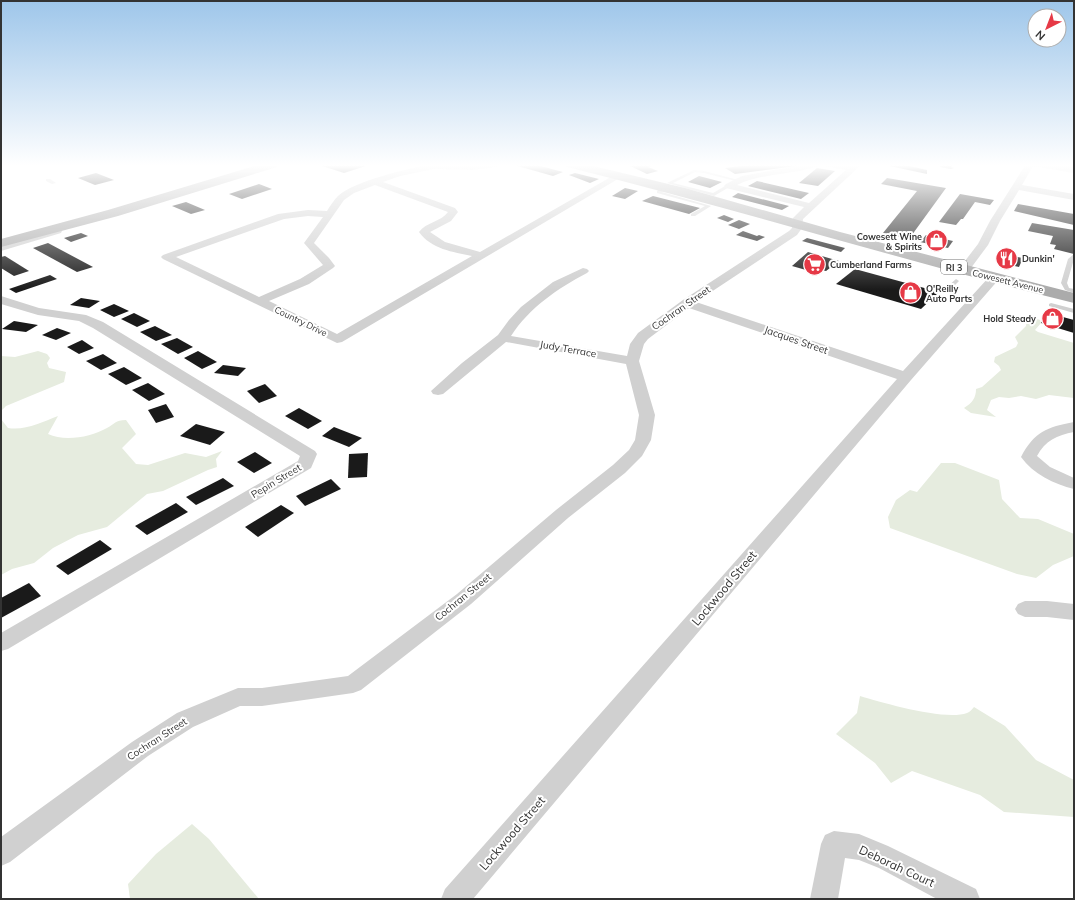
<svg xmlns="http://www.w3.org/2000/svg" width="1075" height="900" viewBox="0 0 1075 900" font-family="Mulish,sans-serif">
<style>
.green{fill:#e6ecdf}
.building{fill:#1a1a1a}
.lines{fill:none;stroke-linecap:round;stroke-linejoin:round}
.lane{fill:#d0d0d0;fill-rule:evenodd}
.street{fill:#d0d0d0;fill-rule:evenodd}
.primary{fill:#ababab;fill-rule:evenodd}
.labels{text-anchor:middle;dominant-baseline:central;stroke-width:4;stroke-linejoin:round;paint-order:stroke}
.far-poi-label{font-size:9px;font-weight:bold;fill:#333;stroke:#fff;text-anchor:start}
.shield{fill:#fff;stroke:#707070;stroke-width:1}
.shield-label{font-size:9px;font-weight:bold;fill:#333}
.far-street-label{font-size:9px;fill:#333;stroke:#fff}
.street-label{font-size:10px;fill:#333;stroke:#fff}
.near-street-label{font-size:12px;fill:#333;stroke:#fff}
</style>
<rect width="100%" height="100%" fill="#fff"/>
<!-- green -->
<g class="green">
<path d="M1027,316L1040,320L1041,323L1035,330L1038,332L1074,343V398L1049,395L1036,399L1021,396L1009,398L999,397L991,400L987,410L996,417L971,413L964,408C972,403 976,398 976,389L982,387L1001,370L999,366L994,362L995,357L1016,347L1018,343L1015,337L1026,326Z"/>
<path d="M38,351L47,354L50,358L47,363L49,368L66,372L64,382L6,406L1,411V356L15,357Z"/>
<path d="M58,416L48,434C65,442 91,437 107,428C115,424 115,420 126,420L136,434L122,448L136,464L148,465L185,453L206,457L222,451L216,459L217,467L208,470L163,491L147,494L107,527L78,535L53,548L34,563L12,569L1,575V419L8,428C25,431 42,422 58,416Z"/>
<path d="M941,463H955L999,480L1002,499L1020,518L1038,519L1074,534V556L1053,565L1036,578L1017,574L890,528L888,517L896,500L910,490L917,492Z"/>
<path d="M860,696C884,703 945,721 967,713C970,712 972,709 974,707L1005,726L1036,760L1074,780V817L1004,812L980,795L912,771L891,783L875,763L836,734L857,713Z"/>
<path d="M192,824L209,839L259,899H130L128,884L156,854Z"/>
</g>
<!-- building -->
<g class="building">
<path d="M316,164H372L344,173Z"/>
<path d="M517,164H533L563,172L553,176L514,165Z"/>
<path d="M626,164H660L648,167L658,171L647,174Z"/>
<path d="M758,164H804V165L735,174L725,168Z"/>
<path d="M880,164L905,165L927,170V174Z"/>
<path d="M941,164H951L950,165H953L951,167L954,168L951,169L940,167L942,165H940Z"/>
<path d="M817,168L835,171L818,186L799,183Z"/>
<path d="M96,173L114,180L95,185L78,178Z"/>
<path d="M575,173L599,179L590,183L569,175Z"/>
<path d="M699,176L722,182L710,188L688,182Z"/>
<path d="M887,178L946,188L909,239L883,233L917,191L881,184Z"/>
<path d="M757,181L809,193L801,199L748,186Z"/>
<path d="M259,184L272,189L242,199L229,194Z"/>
<path d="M625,188L638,191L625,199L612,196Z"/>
<path d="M738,193L789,206L782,210L732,197Z"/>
<path d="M960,194L994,200L990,205L975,202L963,219H961L956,225L939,222Z"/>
<path d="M653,196L700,208L689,214L642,201Z"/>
<path d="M186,202L205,210L191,214L172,206Z"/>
<path d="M1018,204L1074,214V225L1014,211Z"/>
<path d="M724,215L734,219L728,222L717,218Z"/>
<path d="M739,220L750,224L739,229L728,225Z"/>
<path d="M1032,223L1074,230V254L1054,249L1056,245L1050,244L1053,236L1028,231Z"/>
<path d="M743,231L757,236L759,235L765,237L757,241L736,235Z"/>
<path d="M81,233L88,236L71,242L64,238Z"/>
<path d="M926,235L953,241L948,248L920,242Z"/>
<path d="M807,238L845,248L841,252L802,241Z"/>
<path d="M48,243L93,267L77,272L33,248Z"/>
<path d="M808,252L839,261L826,271L818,269L813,272L792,266Z"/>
<path d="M1000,254L1023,258L1019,267L996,262Z"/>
<path d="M5,256L29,271L14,276L1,268V257Z"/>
<path d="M855,269L939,292L921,309L836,284Z"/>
<path d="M50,275L57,279L16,293L9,289Z"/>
<path d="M81,298L100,301L89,308L70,305Z"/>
<path d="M114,304L129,311L114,317L100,310Z"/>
<path d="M134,313L150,321L137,327L121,319Z"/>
<path d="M1048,313L1074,320V333L1041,323Z"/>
<path d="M14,321L38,325L26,332L2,329Z"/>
<path d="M155,326L172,335L156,341L140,332Z"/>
<path d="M57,328L71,333L56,340L42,335Z"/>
<path d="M177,338L193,347L178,354L161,344Z"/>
<path d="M82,340L94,348L79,354L67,347Z"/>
<path d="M198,351L217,362L202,369L184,358Z"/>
<path d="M103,354L117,363L101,370L86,361Z"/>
<path d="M223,365L246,368L238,376L214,373Z"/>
<path d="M124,367L142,378L126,385L108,374Z"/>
<path d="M148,383L165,394L149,401L132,390Z"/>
<path d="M265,384L277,396L259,403L247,391Z"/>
<path d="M166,404L174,417L156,423L148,410Z"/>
<path d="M299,408L322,421L308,429L285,416Z"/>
<path d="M196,424L225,432L210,445L180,436Z"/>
<path d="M334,427L362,438L349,447L322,436Z"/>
<path d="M255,452L272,463L254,473L237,462Z"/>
<path d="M368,453L367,477L348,478L349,454Z"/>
<path d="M223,478L234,486L196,505L186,497Z"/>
<path d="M331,479L341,489L305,506L296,496Z"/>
<path d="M176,503L188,512L147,535L135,526Z"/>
<path d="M281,505L294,513L258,537L245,527Z"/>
<path d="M100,540L112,549L68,575L56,566Z"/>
<path d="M29,583L41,596L1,618V598Z"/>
</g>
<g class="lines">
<!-- lane -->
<g class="lane">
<path d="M694,170L704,171L742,181L740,182L704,173L695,172L673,183L713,193L727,185L731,186L714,196L667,183Z"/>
<path d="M46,179H50L56,183L52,184L46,181Z"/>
<path d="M663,186L667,187L662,192L711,206L695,216H691V214L705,206L657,193V191Z"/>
<path d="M1074,254V259L1067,283L1069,288L1074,289V293L1065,290L1061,283L1068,259Z"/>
<path d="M956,279L959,281L951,289H947V287Z"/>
<path d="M1051,303L1074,309V313L1049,306V304Z"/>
</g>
<!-- street -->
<g class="street">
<path d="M432,164H500L496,167L472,170L434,169L400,176L383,182L455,208L458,212L451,221L430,232L445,242L480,252L616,174L619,173L623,176L342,342L337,343L163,259L161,257L163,255L278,214L308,210L327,211C330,206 334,200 338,196C354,181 410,168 432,164ZM375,185L448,212C441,222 426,222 419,232C431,249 453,252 472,256L337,334L269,301L309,284L333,268L335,266L329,258L314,243L344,200L354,193ZM308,216L323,217L304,243L323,265L300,279L259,297L176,257L284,219Z"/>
<path d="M807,164H819L818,166C792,175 762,173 737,185L809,203L846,170L824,166L823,164H839L851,166L853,164H862L803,219L802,228L797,235L696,302L903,371L990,276H998L1000,278L911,380L473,899H441L445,889L897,379L689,308L648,339L644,344L639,361L655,415L651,440L642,456L625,473L568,518L471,604L361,690L353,693L262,706H240L193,727L148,756L10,862L1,866V837L132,742L177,713L238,688H262L348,676L457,594L556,510L613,465L629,450L635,440L639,415L626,364L506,342L443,394L438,395L433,394L431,391L462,363L498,335L509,320L521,307L553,282L583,268L587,269L589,271L587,273C557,289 530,307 511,336L627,356L630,344L638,333L683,300L789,231L792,228L793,218L804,207L726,188L724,186L726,184L742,176Z"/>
<path d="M1026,164H1051L1074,167V173L1033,166L1022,185L1074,194V200L1019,190L1000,221L988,245L968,272H960L958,270L978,244L990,221Z"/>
<path d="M57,228L62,231L61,233L1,251V245Z"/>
<path d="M1,296L39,308L86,315L103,322L315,451L317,454L311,468L8,649L1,651V633L298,461L300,456L93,328L79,321L38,315L1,304Z"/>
<path d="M1074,422V432C1057,435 1045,441 1037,456L1050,467L1074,478V489C1054,484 1033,474 1021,457C1034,432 1047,427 1074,422Z"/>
<path d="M1025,601H1047L1074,604V620L1047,617H1025L1018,614L1015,609L1018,604Z"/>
<path d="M834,831L859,834L888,846L976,889L980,899H937L879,868L859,860L845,858L838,899H810L821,844L825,835Z"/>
</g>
<!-- primary -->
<g class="primary">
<path d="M261,164H279L277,167L118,216L1,247V239L108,210Z"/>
<path d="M565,164H585L685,188L840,232L1074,293V303C904,261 737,209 567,167Z"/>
</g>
</g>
<!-- sky -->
<linearGradient id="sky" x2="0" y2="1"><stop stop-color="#9ec6ea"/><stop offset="0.57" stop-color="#fff"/><stop offset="1" stop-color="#fff" stop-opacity="0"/></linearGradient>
<rect width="1075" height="290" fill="url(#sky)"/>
<!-- icons -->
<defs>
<symbol id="shop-disc" viewBox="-11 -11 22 22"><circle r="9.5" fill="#e63946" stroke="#fff"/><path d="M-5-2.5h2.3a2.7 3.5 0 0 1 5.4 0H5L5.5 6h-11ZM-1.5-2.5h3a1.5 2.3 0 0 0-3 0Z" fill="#fff"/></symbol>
<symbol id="restaurant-disc" viewBox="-11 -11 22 22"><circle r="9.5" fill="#e63946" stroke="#fff"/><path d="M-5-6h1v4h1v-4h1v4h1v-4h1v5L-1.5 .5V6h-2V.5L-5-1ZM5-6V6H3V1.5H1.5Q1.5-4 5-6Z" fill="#fff"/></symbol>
<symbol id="supermarket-disc" viewBox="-11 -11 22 22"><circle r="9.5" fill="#e63946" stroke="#fff"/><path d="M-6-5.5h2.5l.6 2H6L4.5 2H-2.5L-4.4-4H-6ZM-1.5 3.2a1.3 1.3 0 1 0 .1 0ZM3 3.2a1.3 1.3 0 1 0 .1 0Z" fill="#fff"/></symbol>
</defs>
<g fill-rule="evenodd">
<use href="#shop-disc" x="924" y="228" width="25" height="25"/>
<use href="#restaurant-disc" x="994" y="246" width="25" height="25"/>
<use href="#supermarket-disc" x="802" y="252" width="25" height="25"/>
<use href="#shop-disc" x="898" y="280" width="25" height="25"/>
<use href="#shop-disc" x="1040" y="306" width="25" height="25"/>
</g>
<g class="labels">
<!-- far-poi labels -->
<g class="far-poi-label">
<text x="922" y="236" text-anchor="end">Cowesett Wine<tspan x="922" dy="10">&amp; Spirits</tspan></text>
<text x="1022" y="258">Dunkin'</text>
<text x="830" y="264">Cumberland Farms</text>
<text x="926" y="288">O'Reilly<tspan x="926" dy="10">Auto Parts</tspan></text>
<text x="1036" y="318" text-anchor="end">Hold Steady</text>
</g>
<!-- shield labels -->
<rect class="shield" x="941" y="260" width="26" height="14" rx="3"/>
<g class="shield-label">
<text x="954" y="267">RI 3</text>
</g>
<!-- far-street labels -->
<g class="far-street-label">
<text transform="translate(1008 281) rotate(14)">Cowesett Avenue</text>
<text transform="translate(301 321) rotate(26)">Country Drive</text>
</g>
<!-- street labels -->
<g class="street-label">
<text transform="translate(681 308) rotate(-35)">Cochran Street</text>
<text transform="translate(796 340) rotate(19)">Jacques Street</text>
<text transform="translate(568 349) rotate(10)">Judy Terrace</text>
<text transform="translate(276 481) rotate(-31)">Pepin Street</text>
<text transform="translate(463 597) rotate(-39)">Cochran Street</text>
<text transform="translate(157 739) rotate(-33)">Cochran Street</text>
</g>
<!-- near-street labels -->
<g class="near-street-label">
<text transform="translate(724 588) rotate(-50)">Lockwood Street</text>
<text transform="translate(512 833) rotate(-49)">Lockwood Street</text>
<text transform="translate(897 866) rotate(25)">Deborah Court</text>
</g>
</g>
<!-- border -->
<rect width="1075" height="900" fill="none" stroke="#333333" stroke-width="4"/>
<!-- north arrow -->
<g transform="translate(1047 28) rotate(222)"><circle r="19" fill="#ffffff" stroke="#adadad"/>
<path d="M0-3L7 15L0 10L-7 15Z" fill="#e63946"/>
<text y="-6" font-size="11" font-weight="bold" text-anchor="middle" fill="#333333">N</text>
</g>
</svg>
